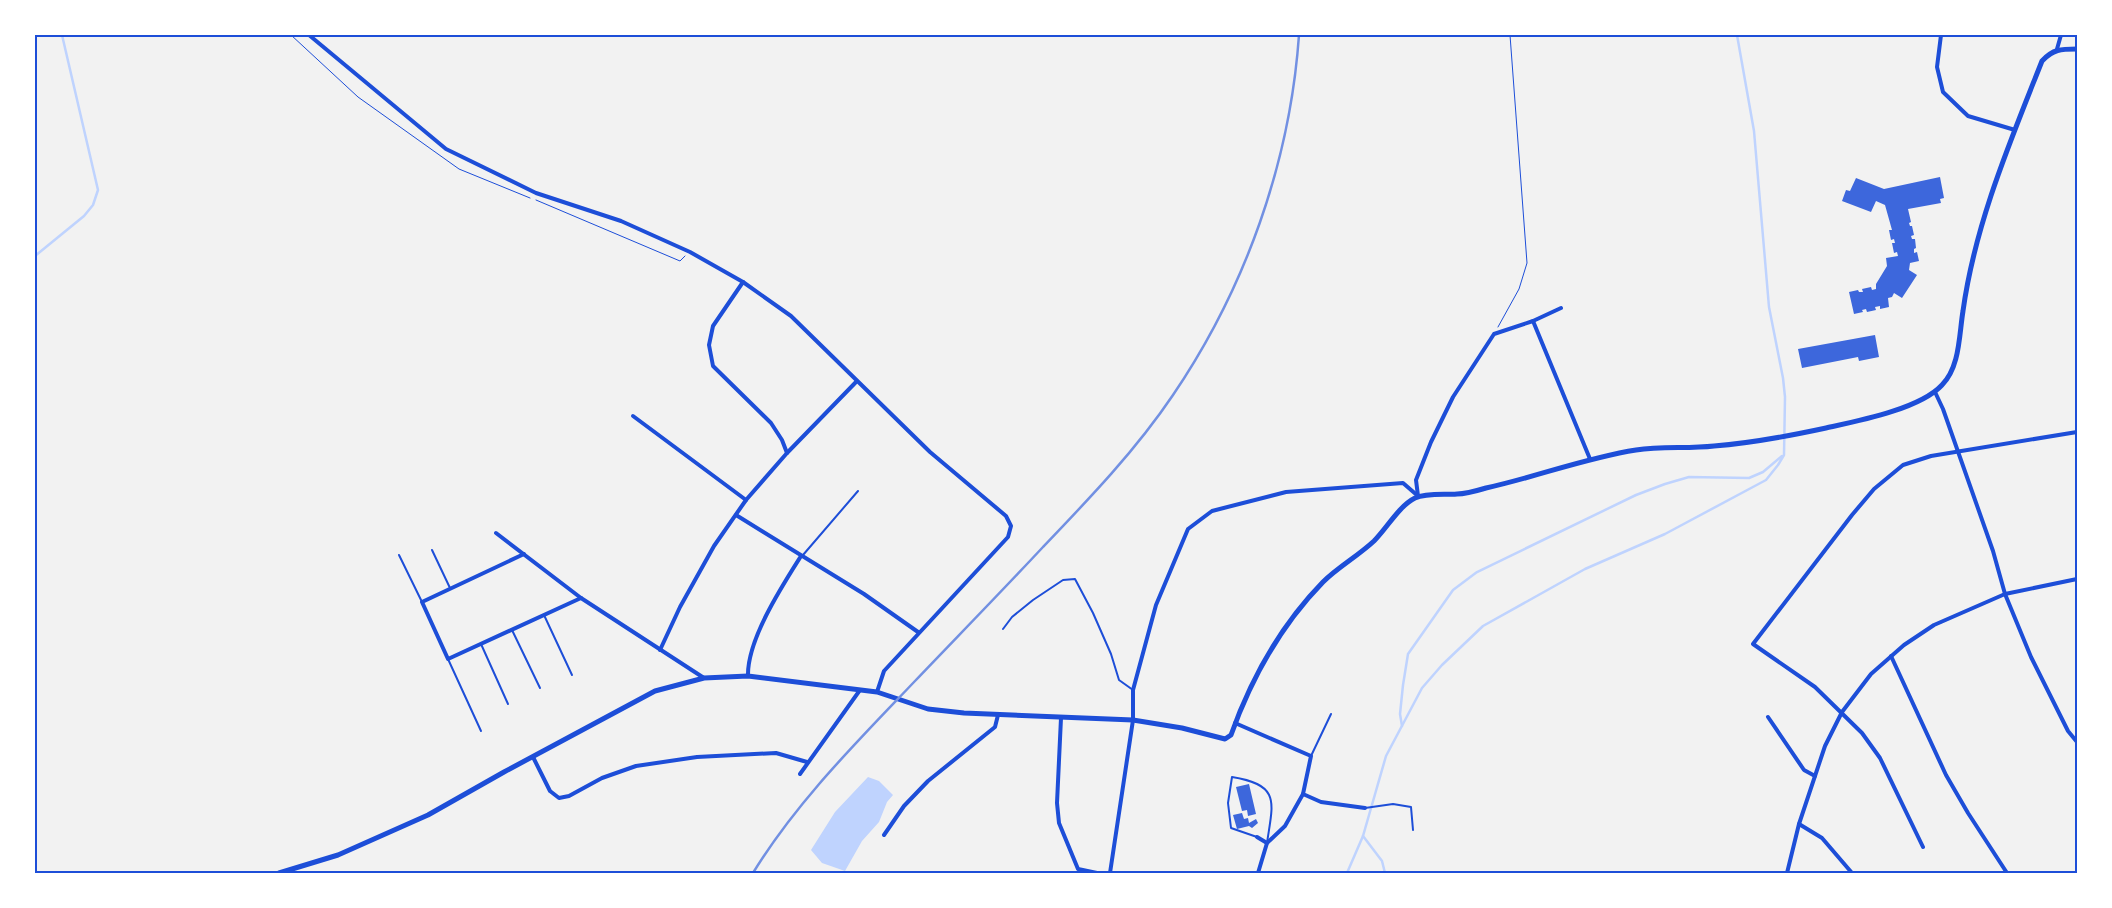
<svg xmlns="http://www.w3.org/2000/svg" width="2112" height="908" viewBox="0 0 2112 908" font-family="Rubik,sans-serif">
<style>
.water{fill:#bfd3fe}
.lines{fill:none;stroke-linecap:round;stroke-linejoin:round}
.stream{stroke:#bfd3fe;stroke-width:2.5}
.building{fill:#3d67dc}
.path{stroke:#1d4ed8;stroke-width:1}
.service{stroke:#1d4ed8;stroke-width:2}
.minor{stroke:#1d4ed8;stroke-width:4}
.tertiary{stroke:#1d4ed8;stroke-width:5}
.rail{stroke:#7290e2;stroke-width:2.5}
.neatline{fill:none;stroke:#1d4ed8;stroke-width:2}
</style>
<rect width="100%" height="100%" fill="#f2f2f2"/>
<!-- water -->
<path class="water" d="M868,777L879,781L893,795L887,802L879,822L862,841L845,871L822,863L811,850L835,812Z"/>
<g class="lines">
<!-- stream -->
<g class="stream">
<path d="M35,256L84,216L93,205L98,190L62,35"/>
<path d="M1402,726L1400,714L1403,685L1408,654L1453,590L1477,572L1636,495L1665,484L1689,477L1749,478L1763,472L1782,456"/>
<path d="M1363,836L1382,861L1385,873"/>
<path d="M1347,873L1363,836L1386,756L1422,688L1442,665L1483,626L1585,569L1665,534L1766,480L1778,465L1784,455L1785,397L1783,378L1769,307L1754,131L1737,35"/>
</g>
</g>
<!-- building -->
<g class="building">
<path d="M1940,177L1944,198L1940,199L1941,203L1908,209L1911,222L1909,223L1910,226H1912L1914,235L1911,236L1912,239H1915L1916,248L1914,249V253L1917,252L1919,261L1910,263L1909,270L1917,275L1902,298L1894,293L1892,297L1888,298L1889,307L1880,309V306L1875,307L1876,310L1867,312L1866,309L1862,310L1863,312L1854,314L1849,292L1858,290L1859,292H1863L1862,289L1871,287L1872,290L1876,289V284L1887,266L1886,258L1898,256L1897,252L1894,253L1892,243H1895L1894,239L1891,240L1889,230H1892L1885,205L1876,201L1871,212L1842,201L1846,190L1850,191L1856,178L1884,189Z"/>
<path d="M1875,335L1879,357L1859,361L1858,357L1802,368L1798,349Z"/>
<path d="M1249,784L1256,814L1248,816L1247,810L1242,811L1236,787Z"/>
<path d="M1242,813L1244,819L1248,818L1249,823L1256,819L1258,823L1252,828L1249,826L1237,829L1233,815Z"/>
</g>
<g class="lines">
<!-- path -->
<g class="path">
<path d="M291,35L358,97L459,169L530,198"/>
<path d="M536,200L680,261L685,256"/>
<path d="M1498,327L1519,289L1527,263L1510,35"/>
</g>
<!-- service -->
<g class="service">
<path d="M432,550L450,588"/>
<path d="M399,555L422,602"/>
<path d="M803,555L858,491"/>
<path d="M544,615L572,675"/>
<path d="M1003,629L1012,617L1033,600L1063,580L1075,579L1093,613L1111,654L1119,680L1133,690"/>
<path d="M512,630L540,688"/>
<path d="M481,644L508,704"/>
<path d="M448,659L481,731"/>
<path d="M1311,756L1331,714"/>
<path d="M1365,808L1393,804L1411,807L1413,830"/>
<path d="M1257,837L1231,828L1228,803L1232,777C1281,785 1273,802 1267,843"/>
</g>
<!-- minor -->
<g class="minor">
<path d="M309,35L446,149L536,193L621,221L690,252L743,282L791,316L930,452L1006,516L1011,526L1008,537L884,671L877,692"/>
<path d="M1941,35L1937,67L1943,92L1968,116L2015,130"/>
<path d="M2057,49L2061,35"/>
<path d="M743,282L713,326L709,345L713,366L771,423L782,440L787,453"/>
<path d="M1533,321L1590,459"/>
<path d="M1935,392L1943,409L1993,551L2005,594L2031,657L2068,731L2077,742"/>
<path d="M633,416L746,500"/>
<path d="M1418,496L1416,480L1431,442L1453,397L1494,334L1533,321L1561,308"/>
<path d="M736,515L864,594L918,632"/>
<path d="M496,533L581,598L704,678"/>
<path d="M524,554L422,602L448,659L581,598"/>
<path d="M660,650L680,607L714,546L746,500L787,453L856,382"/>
<path d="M1891,656L1946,775L1968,813L2007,873"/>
<path d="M748,676C747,640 782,586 801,556"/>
<path d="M1768,717L1804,770L1815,776"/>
<path d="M1061,718L1057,803L1059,823L1078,869L1097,873"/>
<path d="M1235,723L1311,756L1303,794L1321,802L1365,808"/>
<path d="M533,757L550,791L559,798L569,796L602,778L636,766L697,757L776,753L807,762"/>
<path d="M800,774L860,690"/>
<path d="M1799,824L1822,838L1852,873"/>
<path d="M884,835L904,806L928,781L995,727L998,715"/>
<path d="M1257,837L1267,843"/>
<path d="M1923,847L1880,758L1862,733L1815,687L1753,644L1852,515L1874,489L1903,465L1931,456L2077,432"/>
<path d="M1110,873L1133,720V690L1156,605L1188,529L1212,511L1286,492L1403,483L1418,496"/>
<path d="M1258,873L1267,843L1285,826L1303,794"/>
<path d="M1787,873L1799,824L1825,746L1842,712L1871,674L1904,645L1934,625L2005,594L2077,579"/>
</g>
<!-- tertiary -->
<path class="tertiary" d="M279,873L338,855L428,815L504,772L655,691L704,678L748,676L877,692L928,709L964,713L1133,720L1182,728L1225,739L1231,735C1251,679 1281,625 1323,582C1338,567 1358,556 1374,541C1387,528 1399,506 1415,498C1426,493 1444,495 1457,494C1466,494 1476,491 1486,488C1536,477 1585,458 1636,450C1662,446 1688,449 1714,446C1752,443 1789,436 1826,428C1858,421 1920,409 1942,385C1960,367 1959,335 1963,311C1975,224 2010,142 2042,61C2053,49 2061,49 2077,49"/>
<!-- rail -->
<path class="rail" d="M753,873C797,801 858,741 915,681C958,636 1001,592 1043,547C1089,499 1136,450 1173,395C1245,289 1290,163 1299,35"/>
</g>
<!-- border -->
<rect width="2112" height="908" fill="none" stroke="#ffffff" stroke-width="72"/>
<rect x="36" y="36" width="2040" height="836" class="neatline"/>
</svg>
